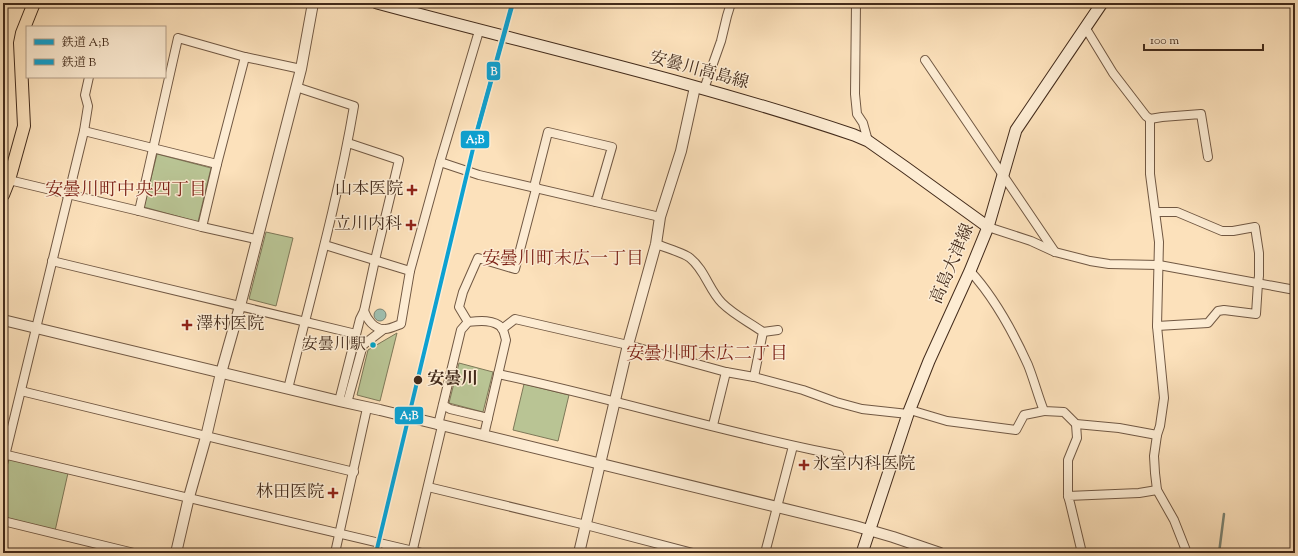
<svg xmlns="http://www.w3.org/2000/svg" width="1298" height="556" viewBox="0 0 1298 556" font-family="'Sorts Mill Goudy','Noto Serif JP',serif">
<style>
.green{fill:#b9c494;stroke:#7e7858}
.water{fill:#9fbeae;stroke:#7a8373}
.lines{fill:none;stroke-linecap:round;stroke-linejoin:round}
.stream{stroke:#7a8373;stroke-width:2.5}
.minor-casing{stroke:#715843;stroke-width:10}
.tertiary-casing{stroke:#715843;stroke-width:12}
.secondary-casing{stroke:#432b1b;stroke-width:13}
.primary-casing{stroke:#432b1b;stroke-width:14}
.minor{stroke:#fdecd3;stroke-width:8}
.tertiary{stroke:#fdecd3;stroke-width:10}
.secondary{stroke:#fdecd3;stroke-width:11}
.primary{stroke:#fce1bb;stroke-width:12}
.rail-1-casing{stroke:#fdecd3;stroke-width:7}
.rail-2-casing{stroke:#fdecd3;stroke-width:7}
.rail-1{stroke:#0da1d1;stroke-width:4}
.rail-2{stroke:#0da1d1;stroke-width:4}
.poi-dot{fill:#8f2418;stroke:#fdecd3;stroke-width:1.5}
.bus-dot{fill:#03a3c5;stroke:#fdecd3;stroke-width:1.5}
.stop-dot{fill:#432b1b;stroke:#fdecd3;stroke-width:1.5}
.labels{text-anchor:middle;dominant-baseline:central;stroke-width:3;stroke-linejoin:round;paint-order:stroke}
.bus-label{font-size:16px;fill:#432b1b;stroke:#fdecd3;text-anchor:end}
.street-label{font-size:17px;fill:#432b1b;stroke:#fdecd3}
.poi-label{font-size:17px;fill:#432b1b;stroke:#fdecd3;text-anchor:end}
.stop-label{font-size:17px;font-weight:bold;fill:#432b1b;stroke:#fdecd3;text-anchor:start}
.neighbourhood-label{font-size:18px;fill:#7a1f14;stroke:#fdecd3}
.line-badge{stroke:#fdecd3;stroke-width:1.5}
.badge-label{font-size:11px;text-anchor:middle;font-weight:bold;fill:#fff}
</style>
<rect width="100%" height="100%" fill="#fce1bb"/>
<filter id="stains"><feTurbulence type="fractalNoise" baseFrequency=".005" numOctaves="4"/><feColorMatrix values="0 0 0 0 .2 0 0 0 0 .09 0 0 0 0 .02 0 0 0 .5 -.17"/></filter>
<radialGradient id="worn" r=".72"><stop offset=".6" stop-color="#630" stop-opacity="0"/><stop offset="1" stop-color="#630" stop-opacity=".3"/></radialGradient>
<!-- green -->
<g class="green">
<path d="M157,154L211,168L198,222L144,207Z"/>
<path d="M266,232L293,238L276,306L249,299Z"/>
<path d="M397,333L380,401L357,395L368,350Z"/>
<path d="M459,363L493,372L483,412L449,403Z"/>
<path d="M524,384L569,395L558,441L513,430Z"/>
<path d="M8,459L68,473L55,531L3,518V479Z"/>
</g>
<!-- water -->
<circle class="water" cx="380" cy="315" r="6"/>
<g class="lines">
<!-- stream -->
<path class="stream" d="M1219,553L1224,514"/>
<defs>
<g id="minor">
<path d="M856,3L855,94L857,114L863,123L868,141"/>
<path d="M1085,27L1113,73L1146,116L1150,119V174L1159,242L1157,326L1164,398L1160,426L1157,435L1154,456L1155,473L1157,490L1174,520L1187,553"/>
<path d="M925,60L1055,252"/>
<path d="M704,89L721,41L727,16L731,3"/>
<path d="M1150,119L1162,117L1201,114L1208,157"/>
<path d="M84,131L88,106L85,95L89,77"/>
<path d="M440,162L479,175L660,217"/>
<path d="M9,180L139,211L202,227L256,239"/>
<path d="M139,211L178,38L245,57L301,69"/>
<path d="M1156,212H1177L1222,231H1233L1255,227L1259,253V276L1258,283L1256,314L1224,310L1218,311L1208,323L1157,326"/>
<path d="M202,227L217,164L245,57"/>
<path d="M988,227L1031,241L1055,252L1090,261L1109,264L1159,265L1295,290"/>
<path d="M656,244C664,247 684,253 690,258C705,270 709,290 722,303C734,315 749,322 763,332L754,377"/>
<path d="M325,245L410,271"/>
<path d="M52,261L356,334"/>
<path d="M970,271C993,296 1014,334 1028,365C1034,380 1038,396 1044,411L1064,412L1076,424L1119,428L1157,435"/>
<path d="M364,311C367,319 374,330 385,329C390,329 396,326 401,324L410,271L440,162L479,31"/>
<path d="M468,322L459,307L463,292L478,258L515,269L536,189L535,183L548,132L612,147L596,202"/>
<path d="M502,329L515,319L628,345L726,372L754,377L803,390L836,402L862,409L908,414"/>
<path d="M763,332L778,330"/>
<path d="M498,374C612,398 724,433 839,455"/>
<path d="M288,389C311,295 338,201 354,106L296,87"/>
<path d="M21,391L354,472"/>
<path d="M339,401L360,319L364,311L375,260L399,160L348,143"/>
<path d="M347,403L363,345L384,329"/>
<path d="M443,405L450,409L488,418"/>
<path d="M910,410L947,421L1016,430L1024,415L1044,411"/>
<path d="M438,425L461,330L468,322C478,321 494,319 502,328C504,331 505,337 506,340L484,435"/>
<path d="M713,425L726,372"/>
<path d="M3,454L422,553"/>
<path d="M3,464L84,131L217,164"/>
<path d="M428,487L586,525L693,553"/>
<path d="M1068,496V460L1077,438L1076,424"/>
<path d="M3,521L134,553"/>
<path d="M335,553L367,408"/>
<path d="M412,553L442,426"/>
<path d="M765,553L793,446"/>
<path d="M1082,553L1070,503L1068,496L1139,493L1157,490"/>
</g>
<g id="tertiary">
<path d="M3,320L339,401L380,410L855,526L893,537L940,553"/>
<path d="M176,553L189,497L206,437L221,373L240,306L301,69L313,3"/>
<path d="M579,553L628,345L656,244L660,217L681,151L695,87"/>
</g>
<g id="secondary">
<path d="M377,3C536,46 697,82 854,135L868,141L905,167L988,227"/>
<path d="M862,553L908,414L929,361L970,271L988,227L1016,130L1102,3"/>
</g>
<path id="primary" d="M3,195L9,180L24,126L20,43L22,33L34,3"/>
</defs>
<!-- minor casing -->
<use href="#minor" class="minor-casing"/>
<!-- tertiary casing -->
<use href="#tertiary" class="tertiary-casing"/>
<!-- secondary casing -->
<use href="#secondary" class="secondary-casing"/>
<!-- primary casing -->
<use href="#primary" class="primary-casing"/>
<!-- minor -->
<use href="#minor" class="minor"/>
<!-- tertiary -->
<use href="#tertiary" class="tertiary"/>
<!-- secondary -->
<use href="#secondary" class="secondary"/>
<!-- primary -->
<use href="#primary" class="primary"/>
<defs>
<path id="rail-1" d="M376,553L477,132L513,3"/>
<path id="rail-2" d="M475,138L512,4"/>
</defs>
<!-- rail-1 casing -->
<use href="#rail-1" class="rail-1-casing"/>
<!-- rail-2 casing -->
<use href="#rail-2" class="rail-2-casing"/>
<!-- rail-1 -->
<use href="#rail-1" class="rail-1"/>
<!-- rail-2 -->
<use href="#rail-2" class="rail-2"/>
</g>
<!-- markers -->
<g class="poi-dot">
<path d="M410 184h4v4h4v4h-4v4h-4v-4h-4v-4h4z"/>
<path d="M409 219h4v4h4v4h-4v4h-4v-4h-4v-4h4z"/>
<path d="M185 319h4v4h4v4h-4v4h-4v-4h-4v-4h4z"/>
<path d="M802 459h4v4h4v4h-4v4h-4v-4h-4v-4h4z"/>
<path d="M331 487h4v4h4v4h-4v4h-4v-4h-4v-4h4z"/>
</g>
<circle class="bus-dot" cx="373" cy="345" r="3.5"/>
<circle class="stop-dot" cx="418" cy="380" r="5"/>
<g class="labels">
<!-- bus labels -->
<g class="bus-label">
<text x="366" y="345">安曇川駅</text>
</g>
<!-- street labels -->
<g class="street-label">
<text transform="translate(699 71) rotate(15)">安曇川高島線</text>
<text transform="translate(953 264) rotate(-67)">高島大津線</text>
</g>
<!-- poi labels -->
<g class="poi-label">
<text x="403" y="190">山本医院</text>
<text x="402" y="225">立川内科</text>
<text x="196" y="325" text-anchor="start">澤村医院</text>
<text x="813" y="465" text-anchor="start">氷室内科医院</text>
<text x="324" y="493">林田医院</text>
</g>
<!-- stop labels -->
<g class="stop-label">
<text x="427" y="380">安曇川</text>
</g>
<!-- neighbourhood labels -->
<g class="neighbourhood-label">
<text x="126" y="191">安曇川町中央四丁目</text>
<text x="563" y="260">安曇川町末広一丁目</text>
<text x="707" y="355">安曇川町末広二丁目</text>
</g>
</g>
<g class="line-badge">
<rect x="486" y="61" width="15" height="20" rx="4" fill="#0da1d1"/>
<rect x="460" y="130" width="30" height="19" rx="4" fill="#0da1d1"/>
<rect x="394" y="406" width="30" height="19" rx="4" fill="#0da1d1"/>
</g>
<g class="badge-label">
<text x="494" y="75">B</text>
<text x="475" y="143">A;B</text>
<text x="409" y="419">A;B</text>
</g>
<!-- margin -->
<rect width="1298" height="556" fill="none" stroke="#fce1bb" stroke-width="16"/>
<rect x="4" y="4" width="1290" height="548" fill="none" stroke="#432b1b" stroke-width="2"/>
<rect x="8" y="8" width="1282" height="540" fill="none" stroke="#432b1b"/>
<!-- legend -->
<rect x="26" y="26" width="140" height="52" fill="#fdecd3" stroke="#b39f89"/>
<rect x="34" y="39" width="20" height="6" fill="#0da1d1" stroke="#b39f89"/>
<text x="62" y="46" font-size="12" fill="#432b1b">鉄道 A;B</text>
<rect x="34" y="59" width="20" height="6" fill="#0da1d1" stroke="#b39f89"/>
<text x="62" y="66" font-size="12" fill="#432b1b">鉄道 B</text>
<!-- scale -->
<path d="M1144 44v6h119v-6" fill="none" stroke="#432b1b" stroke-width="2"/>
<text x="1150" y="44" font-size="12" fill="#432b1b" stroke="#fdecd3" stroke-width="3" paint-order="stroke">100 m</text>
<rect width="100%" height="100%" filter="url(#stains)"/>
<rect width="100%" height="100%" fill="url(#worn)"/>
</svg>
